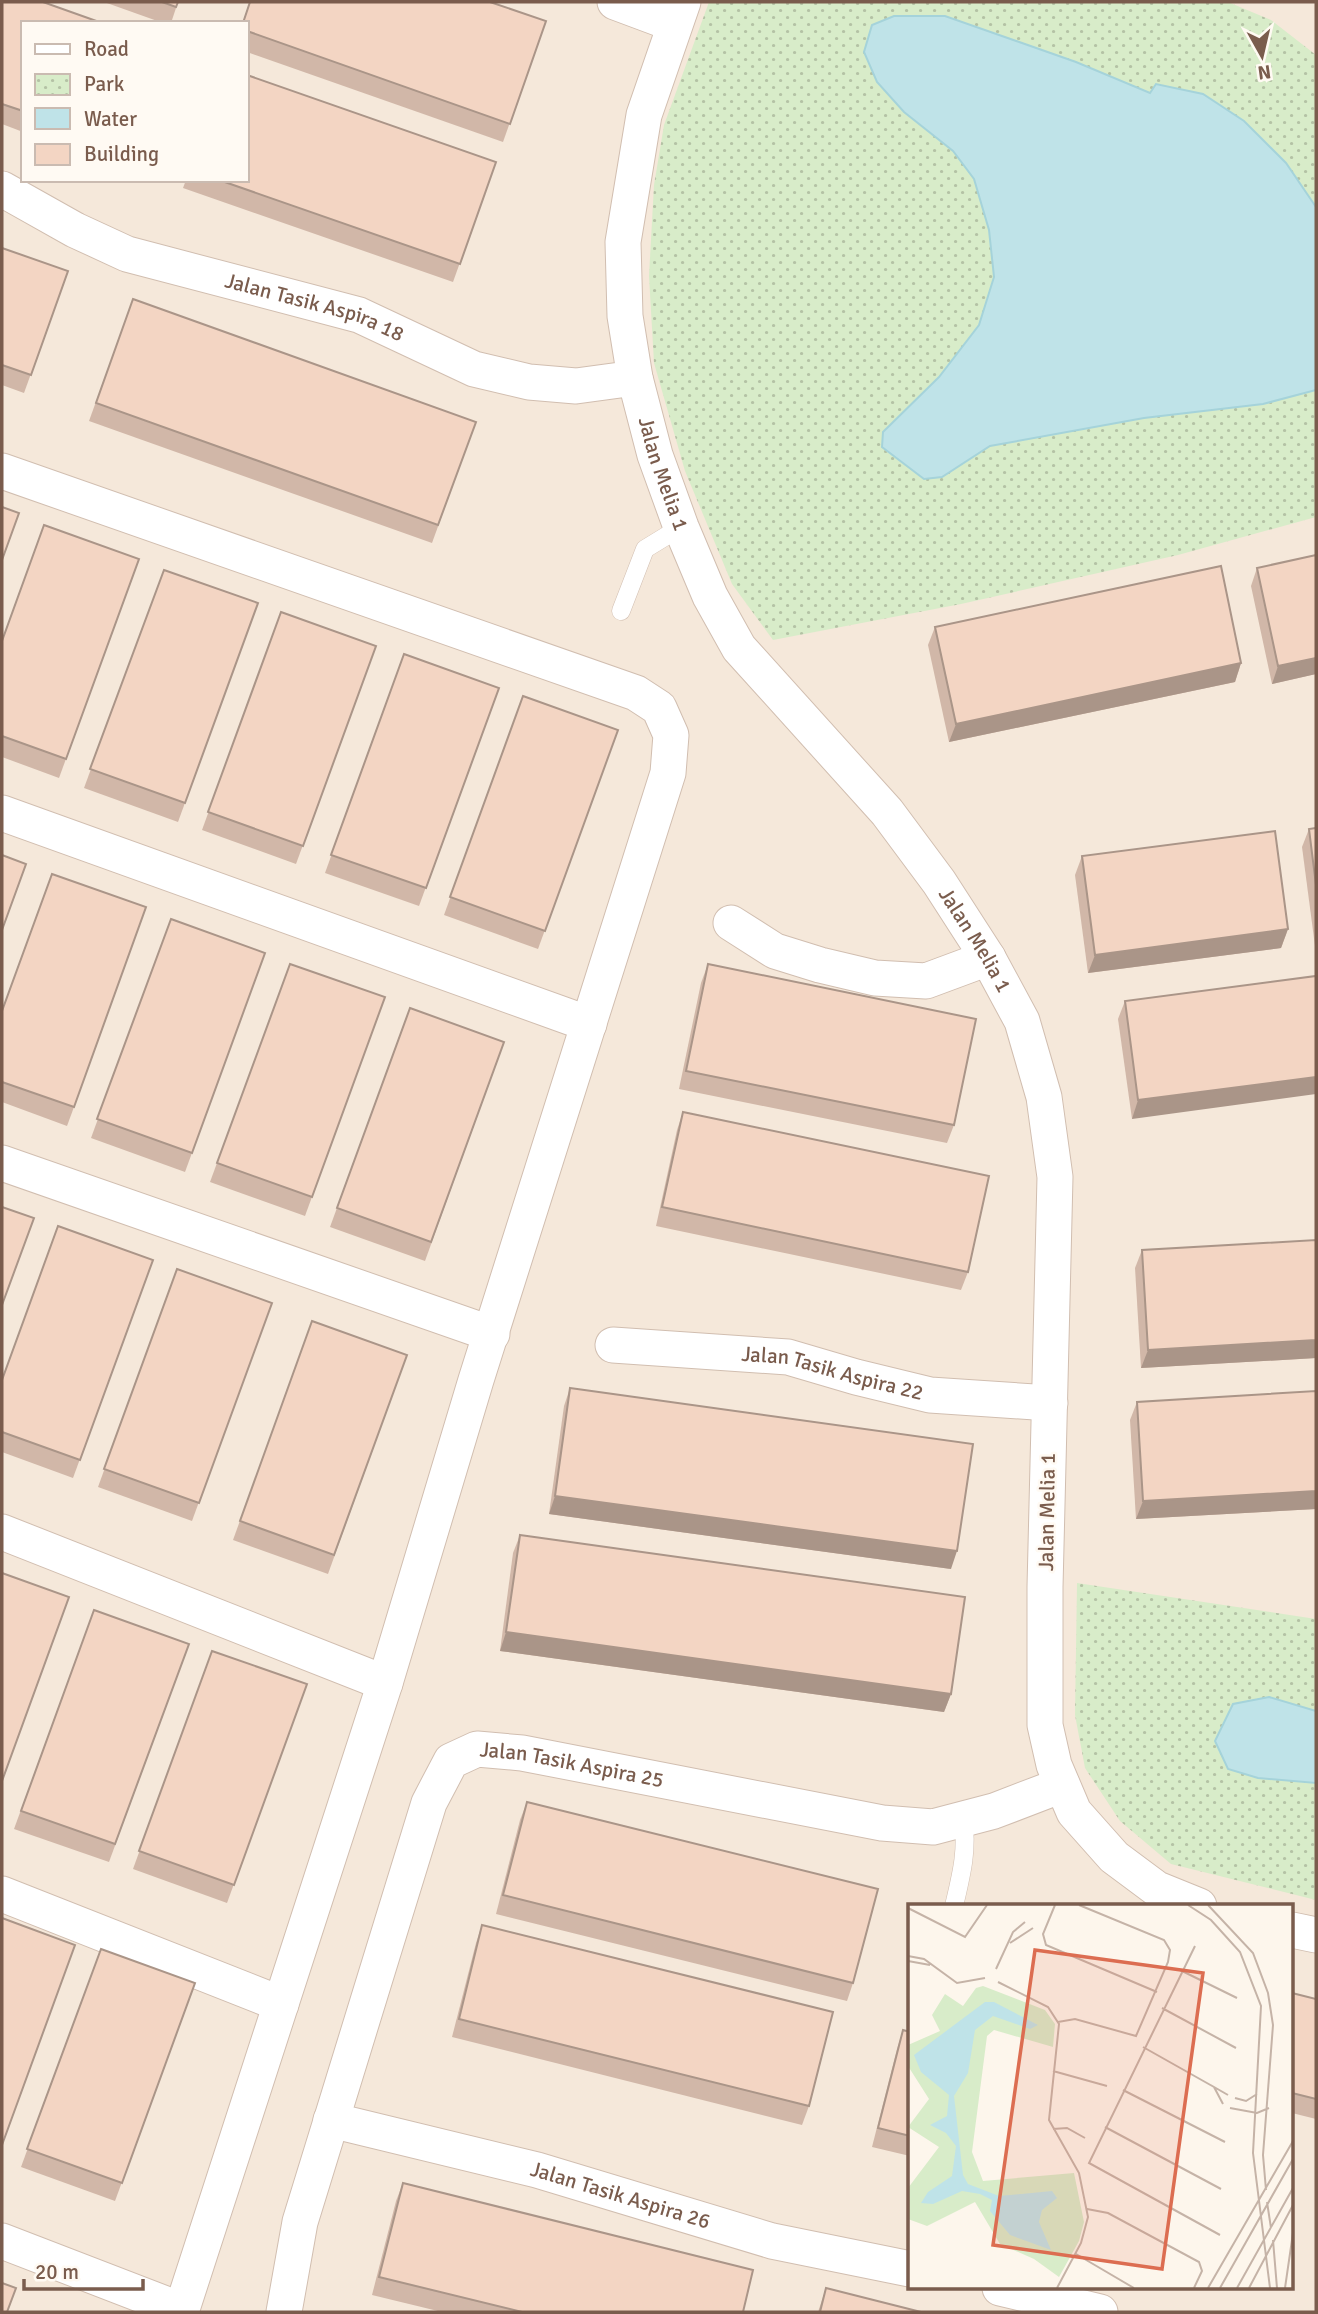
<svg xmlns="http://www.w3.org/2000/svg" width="1318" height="2314" viewBox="0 0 1318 2314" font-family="Signika,sans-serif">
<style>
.residential{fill:#f5e8da;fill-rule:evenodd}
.park{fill:url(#park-dots)}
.water{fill:#bfe3e8;stroke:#a5d3da;stroke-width:2}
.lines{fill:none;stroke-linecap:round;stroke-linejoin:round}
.service-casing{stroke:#d1beb0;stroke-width:19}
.minor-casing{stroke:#d1beb0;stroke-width:37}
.service{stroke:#fff;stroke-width:18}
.minor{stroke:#fff;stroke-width:35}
.wall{fill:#d1b7a8}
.shaded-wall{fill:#aa9588}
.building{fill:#f3d5c3;stroke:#aa9588;stroke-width:2}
.labels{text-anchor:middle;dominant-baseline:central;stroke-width:5;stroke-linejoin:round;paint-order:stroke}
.street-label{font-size:21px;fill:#7a5c4d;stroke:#fffaf3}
.inset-road{fill:none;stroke:#c5b3a7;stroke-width:2}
.view{fill:#dc6d51;fill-opacity:0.15;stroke:#dc6d51;stroke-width:3.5}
.inset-edge{fill:none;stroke:#7a5c4d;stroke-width:3.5}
</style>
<defs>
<pattern id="park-dots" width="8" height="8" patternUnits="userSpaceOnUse" patternTransform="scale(1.75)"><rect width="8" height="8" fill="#d8ecc9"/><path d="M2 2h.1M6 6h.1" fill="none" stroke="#b4c2a5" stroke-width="1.8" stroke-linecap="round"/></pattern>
</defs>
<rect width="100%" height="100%" fill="#fdf6ec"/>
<!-- residential -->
<path class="residential" d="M2,2H1316V2312H2ZM23,23H247V180H23ZM910,1906H1292V2288H910Z"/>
<!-- park -->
<g class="park">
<path d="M709,2H1228L1271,20L1316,55V517L1178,555L961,604L773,640L732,584L685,471L654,363L649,276L654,185L664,125Z"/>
<path d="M1077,1583L1316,1619V1900L1171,1864L1120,1821L1085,1768L1075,1715Z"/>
</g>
<!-- water -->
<g class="water">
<path d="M894,16H945L1076,62L1150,93L1156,84L1203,94L1244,121L1286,163L1316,207V390L1263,404L1144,418L990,446L942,477L924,479L882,447L883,432L939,377L979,325L994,277L989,230L974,179L953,151L904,112L877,82L864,52L872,25Z"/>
<path d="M1269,1697L1316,1711V1783L1258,1778L1228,1769L1215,1741L1233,1704Z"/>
</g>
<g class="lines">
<defs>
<g id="service">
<path d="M621,611L645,549L681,527"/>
<path d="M954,1906C961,1876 968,1850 963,1819"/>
</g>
<g id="minor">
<path d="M615,2L674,24"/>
<path id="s1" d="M683,2L644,115L623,242L625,316L635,378L655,455L681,527L710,596L739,648L887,812L939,882L988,958L1022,1021L1044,1097L1055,1177L1045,1587V1725L1054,1765L1074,1812L1114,1857L1157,1889L1199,1906"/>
<path id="s2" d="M2,189L75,230L127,254L359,315L474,369L529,382L576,386L635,378"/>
<path d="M2,471L636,693L659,708L671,735L668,773L476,1380L385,1683L181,2312"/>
<path d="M2,813L589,1024"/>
<path d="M731,923L775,951L820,965L875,978L926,981L988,958"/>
<path d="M2,1163L492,1334"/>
<path id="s3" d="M613,1345L788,1357L856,1377L930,1395L1050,1403"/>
<path d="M2,1532L385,1683"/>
<path d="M2,1894L281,2004"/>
<path d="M1292,1930L1316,1935"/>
<path id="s4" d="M331,2120L537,2170L772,2241L910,2269"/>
<path d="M2,2241L181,2310"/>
<path d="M1000,2288L1100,2312"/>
<path id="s5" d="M284,2312L300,2222L429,1803L451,1761L477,1749L522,1753L882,1823L933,1827L994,1811L1062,1785"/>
</g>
</defs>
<!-- service casing -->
<use href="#service" class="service-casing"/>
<!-- minor casing -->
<use href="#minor" class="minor-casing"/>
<!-- service -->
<use href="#service" class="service"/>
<!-- minor -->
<use href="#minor" class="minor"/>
</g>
<!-- wall -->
<g class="wall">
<path d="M2,2L23,23V132L2,124Z"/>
<path d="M104,2H178L171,23H163Z"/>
<path d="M546,21L503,142L247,52V23Z"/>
<path d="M496,162L453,282L183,188L186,180H247Z"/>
<path d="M2,248L68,271L24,393L2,385Z"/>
<path d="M133,299L476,422L432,543L89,421Z"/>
<path d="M139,559L59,778L2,757V641Z"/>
<path d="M1257,568L1316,674L1272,684L1251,586Z"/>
<path d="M164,570L258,603L178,822L84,788Z"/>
<path d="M281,612L376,646L296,864L202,830Z"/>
<path d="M935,627L1241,663L1235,682L949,742L928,645Z"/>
<path d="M404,654L499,688L419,906L325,873Z"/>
<path d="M523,696L618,730L538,949L444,915Z"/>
<path d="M1316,828V945L1315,946L1302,847L1309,829Z"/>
<path d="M1082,856L1288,929L1281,948L1088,973L1075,875Z"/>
<path d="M171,919L265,953L185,1172L91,1138Z"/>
<path d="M290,964L385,997L305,1216L210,1182Z"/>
<path d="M708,964L954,1125L947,1143L679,1089L701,983Z"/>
<path d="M1316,976L1132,1119L1118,1019L1125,1001Z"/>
<path d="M410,1008L504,1042L425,1261L330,1227Z"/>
<path d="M2,1011L74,1107L67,1126L2,1102Z"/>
<path d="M683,1112L968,1272L961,1290L656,1226L677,1130Z"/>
<path d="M1316,1240V1358L1141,1368L1135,1268L1142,1250Z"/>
<path d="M153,1260L73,1478L2,1452V1380Z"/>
<path d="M177,1269L265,1321L192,1521L98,1487Z"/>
<path d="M312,1321L407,1355L328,1574L233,1540Z"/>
<path d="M570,1388L951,1569L549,1514L564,1406Z"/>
<path d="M1316,1391V1509L1136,1519L1130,1420L1137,1402Z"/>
<path d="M520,1535L951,1694L944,1712L500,1651L513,1553Z"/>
<path d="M94,1610L189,1644L109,1862L14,1829Z"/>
<path d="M212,1651L300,1703L227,1903L133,1869Z"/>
<path d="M527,1802L853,1983L847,2001L496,1914L520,1820Z"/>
<path d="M482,1925L809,2106L802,2125L452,2037L476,1943Z"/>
<path d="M101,1949L195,1983L115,2201L21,2167Z"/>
<path d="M1292,1993L1316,1999V2119L1292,2113Z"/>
<path d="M903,2030L910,2032V2156L872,2147L897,2049Z"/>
<path d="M403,2183L743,2312H442L372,2295L396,2201Z"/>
<path d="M826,2288L921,2312H818Z"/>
</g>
<!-- shaded-wall -->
<g class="shaded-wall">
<path d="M1316,658V674L1272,684L1278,666Z"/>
<path d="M1241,663L1235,682L949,742L956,724Z"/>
<path d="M1288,929L1281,948L1088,973L1095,955Z"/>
<path d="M1316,1077V1094L1132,1119L1138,1100Z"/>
<path d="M1316,1340V1358L1141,1368L1148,1350Z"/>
<path d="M1316,1491V1509L1136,1519L1143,1501Z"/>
<path d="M555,1496L957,1551L951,1569L549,1514Z"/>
<path d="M506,1632L951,1694L944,1712L500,1651Z"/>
</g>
<!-- building -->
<g class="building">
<path d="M2,2H43L102,23H23V111L2,104Z"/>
<path d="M162,2H178L176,7Z"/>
<path d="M250,2H490L546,21L510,124L247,31V23H243Z"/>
<path d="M247,75L496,162L460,264L219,180H247Z"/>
<path d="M2,248L68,271L31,375L2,365Z"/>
<path d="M133,299L476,422L438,525L96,403Z"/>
<path d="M2,507L19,513L2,560Z"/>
<path d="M44,525L139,559L66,759L2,736V641Z"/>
<path d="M1316,555V658L1278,666L1257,568Z"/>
<path d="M1221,566L1241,663L956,724L935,627Z"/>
<path d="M164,570L258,603L185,803L90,769Z"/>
<path d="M281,612L376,646L303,846L208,812Z"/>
<path d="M404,654L499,688L426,888L331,855Z"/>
<path d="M523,696L618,730L545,931L450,897Z"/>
<path d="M1316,828V885L1309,829Z"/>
<path d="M1275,831L1288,929L1095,955L1082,856Z"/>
<path d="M2,855L26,864L2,930Z"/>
<path d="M52,874L146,907L74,1107L2,1082V1011Z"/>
<path d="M171,919L265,953L192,1153L97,1119Z"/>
<path d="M290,964L385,997L312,1197L217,1163Z"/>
<path d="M708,964L976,1019L954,1125L686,1071Z"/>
<path d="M1316,976V1077L1138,1100L1125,1001Z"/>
<path d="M410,1008L504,1042L431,1242L337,1208Z"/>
<path d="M683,1112L989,1176L968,1272L662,1207Z"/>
<path d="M2,1207L34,1218L2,1305Z"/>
<path d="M58,1226L153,1260L80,1460L2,1432V1380Z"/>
<path d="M1316,1240V1340L1148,1350L1142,1250Z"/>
<path d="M177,1269L272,1303L199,1503L104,1469Z"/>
<path d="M312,1321L407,1355L334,1555L240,1521Z"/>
<path d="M570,1388L973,1444L957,1551L555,1496Z"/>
<path d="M1316,1391V1491L1143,1501L1137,1402Z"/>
<path d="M520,1535L965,1597L951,1694L506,1632Z"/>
<path d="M2,1573L69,1597L2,1781Z"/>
<path d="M94,1610L189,1644L115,1844L21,1811Z"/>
<path d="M212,1651L307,1684L234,1885L139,1851Z"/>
<path d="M527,1802L878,1889L853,1983L503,1895Z"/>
<path d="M2,1918L75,1945L2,2145Z"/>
<path d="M482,1925L833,2012L809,2106L459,2019Z"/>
<path d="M101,1949L195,1983L122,2183L27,2149Z"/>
<path d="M1292,1993L1316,1999V2099L1292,2093Z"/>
<path d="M903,2030L910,2032V2136L878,2128Z"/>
<path d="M403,2183L753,2270L743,2312H522L379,2277Z"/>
<path d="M2,2283L16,2288L7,2312H2Z"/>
<path d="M826,2288L921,2312H820Z"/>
</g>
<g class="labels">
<!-- street labels -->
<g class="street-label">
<text stroke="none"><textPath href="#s2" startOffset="336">Jalan Tasik Aspira 18</textPath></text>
<text stroke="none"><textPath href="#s1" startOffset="485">Jalan Melia 1</textPath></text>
<text stroke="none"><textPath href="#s1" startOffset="1052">Jalan Melia 1</textPath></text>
<text stroke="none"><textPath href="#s3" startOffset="222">Jalan Tasik Aspira 22</textPath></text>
<text transform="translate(1047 1512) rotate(-89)">Jalan Melia 1</text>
<text stroke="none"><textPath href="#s5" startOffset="702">Jalan Tasik Aspira 25</textPath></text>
<text stroke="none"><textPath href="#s4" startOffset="299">Jalan Tasik Aspira 26</textPath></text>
</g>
</g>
<!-- overview -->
<g transform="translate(908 1904)">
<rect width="385" height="385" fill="#fdf6ec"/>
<path d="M75,82L137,106L147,120L145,143L86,126L79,132L64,248L75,277L166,269L176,318L171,337L151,373L126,355L92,340L67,298L19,322L0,315V284L31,243L0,223L21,195L0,162V141L32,127L24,111L37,90L55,102L68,84Z" fill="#d8ecc9"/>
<path d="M77,98H86L130,121L122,125L85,112L67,126L60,169L46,192L55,271L60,280L91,292L144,287L149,294L134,306L131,318L143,346L102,331L82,307L84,296L72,290L54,287L25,300L13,299L20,288L44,272L48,242L38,229L22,221L39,212L41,191L13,168L6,151Z" fill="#bfe3e8"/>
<path class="inset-road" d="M147,1L135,30L138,41L249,88M280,1L303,16L332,48L353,102L345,249L362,384M300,1L345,49L360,89L365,121L355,251L358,286M0,4L57,33L79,1M102,39L125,24M287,42L181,259L312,331M0,52L16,55L49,79L77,74M0,57L22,61M88,65L105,28L117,18M272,66L329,94M90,78L140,103L151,120L141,216L171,269L180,313L173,339L149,384M254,104L328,144M150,118L167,115L228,132L260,58L262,46L256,36L171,1M235,143L306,183M145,167L199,182M215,186L317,238M327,194L338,197L349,190M315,200L306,183L320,191M322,204L349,209L361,204M197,223L313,285M145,225L159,224L177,234M359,298L363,324M179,305L200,309L291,358L294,367L286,384M365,336L369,384M168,350L226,384M300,384L385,237M312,384L385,255M329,384L385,284M341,384L385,301M377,384L385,329"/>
<path class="view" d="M127,46L295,69L254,365L85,341Z"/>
<rect width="385" height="385" class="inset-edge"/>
</g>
<!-- border -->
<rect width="1318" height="2314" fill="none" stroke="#7a5c4d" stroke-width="7"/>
<!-- legend -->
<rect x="21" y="21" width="228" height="161" fill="#fffaf3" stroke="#cabbb1" stroke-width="2"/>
<rect x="35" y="44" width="35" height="10" fill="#ffffff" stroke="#cabbb1" stroke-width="2"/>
<text x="84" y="56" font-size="21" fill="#7a5c4d">Road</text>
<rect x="35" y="74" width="35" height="21" fill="url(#park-dots)" stroke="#cabbb1" stroke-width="2"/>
<text x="84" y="91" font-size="21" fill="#7a5c4d">Park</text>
<rect x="35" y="108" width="35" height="21" fill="#bfe3e8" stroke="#cabbb1" stroke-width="2"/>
<text x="84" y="126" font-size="21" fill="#7a5c4d">Water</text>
<rect x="35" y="144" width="35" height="21" fill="#f3d5c3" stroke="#cabbb1" stroke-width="2"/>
<text x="84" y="161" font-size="21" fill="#7a5c4d">Building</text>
<!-- north arrow -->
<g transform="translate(1262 56) rotate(172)" stroke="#fffaf3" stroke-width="5" paint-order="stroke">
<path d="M0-5L12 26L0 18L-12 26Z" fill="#7a5c4d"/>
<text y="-10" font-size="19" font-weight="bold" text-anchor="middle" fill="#7a5c4d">N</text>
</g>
<!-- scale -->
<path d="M24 2279v10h119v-10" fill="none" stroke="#7a5c4d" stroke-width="3.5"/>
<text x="35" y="2279" font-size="21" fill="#7a5c4d" stroke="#fffaf3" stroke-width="5" paint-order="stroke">20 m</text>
</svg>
